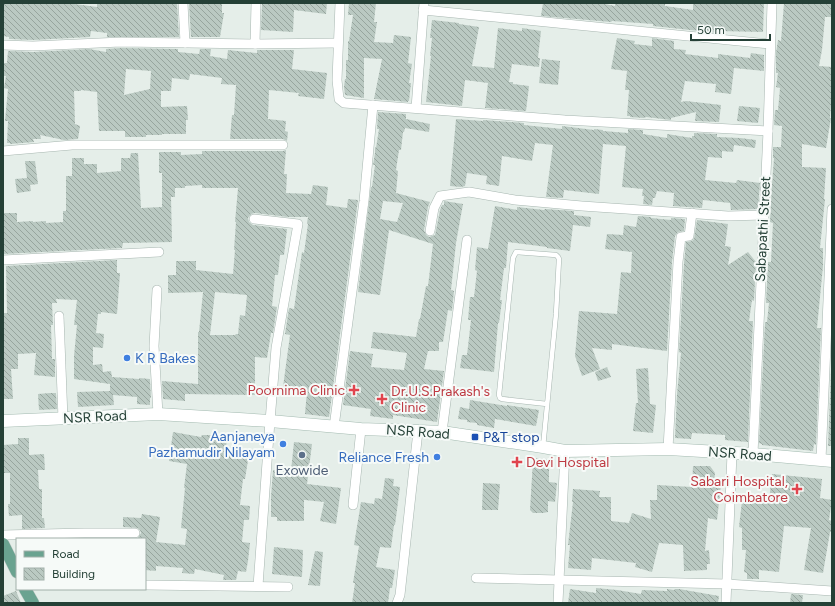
<svg xmlns="http://www.w3.org/2000/svg" width="835" height="606" viewBox="0 0 835 606" font-family="Figtree,sans-serif">
<style>
.building{fill:url(#building-back-hatch);fill-rule:evenodd}
.lines{fill:none;stroke-linecap:round;stroke-linejoin:round}
.service-casing{stroke:#a7b6b0;stroke-width:5.5}
.minor-casing{stroke:#a7b6b0;stroke-width:10}
.secondary-casing{stroke:#a3bab0;stroke-width:13}
.primary-casing{stroke:#c2cac7;stroke-width:13}
.service{stroke:#fff;stroke-width:4.5}
.minor{stroke:#fff;stroke-width:9}
.secondary{stroke:#fff;stroke-width:12}
.primary{stroke:#6aa390;stroke-width:12}
.shop-dot{fill:#3f7fe0;stroke:#f6faf8;stroke-width:1.5}
.health-dot{fill:#e0444e;stroke:#f6faf8;stroke-width:1.5}
.transit-dot{fill:#1a4fb4;stroke:#f6faf8;stroke-width:1.5}
.service-dot{fill:#5c6f8a;stroke:#f6faf8;stroke-width:1.5}
.labels{text-anchor:middle;dominant-baseline:central;stroke-width:4;stroke-linejoin:round;paint-order:stroke}
.street-label{font-size:14px;fill:#244036;stroke:#f6faf8}
.shop-label{font-size:14px;fill:#366cbe;stroke:#f6faf8;text-anchor:end}
.health-label{font-size:14px;fill:#be3a42;stroke:#f6faf8;text-anchor:end}
.transit-label{font-size:14px;fill:#164399;stroke:#f6faf8;text-anchor:start}
.service-label{font-size:14px;fill:#4e5e75;stroke:#f6faf8}
</style>
<defs>
<pattern id="building-back-hatch" width="6" height="6" patternUnits="userSpaceOnUse"><rect width="6" height="6" fill="#bac9c2"/><path d="M-1 5l2 2M0 0l6 6M5-1l2 2" fill="none" stroke="#97a59e"/></pattern>
</defs>
<rect width="100%" height="100%" fill="#e5eee9"/>
<!-- building -->
<g class="building">
<path d="M3,3H67L97,7V3H177L179,37H107V33L91,31L90,37L33,40L9,39V37L3,36Z"/>
<path d="M189,3H222V13H224L220,37H191Z"/>
<path d="M262,3H327L326,14L294,10L293,32L261,30Z"/>
<path d="M349,3H376L374,22H377L374,42L393,43L394,35L411,37L408,63L412,64L409,83H411L409,101H408V102L374,99L382,59L364,58V98L345,95L344,87L345,79H346V60H348V41H349L353,15H348Z"/>
<path d="M543,3H600L615,6V3H655L665,4V6L693,10V3H718L735,4V3H764L763,32L718,31V33L653,26V24L612,21L611,22L541,16Z"/>
<path d="M784,3H832V17H825L822,50L819,66L832,67V91L830,118H831L826,148L802,144V167L826,168L824,199H825L820,248H823V266L817,328H821L816,445L814,444L813,451L762,445V444L759,443L765,322H767L769,303H766L768,262H771L773,223L770,222L772,184L774,158H773V147H781L782,126L774,125L775,110H778L780,88L776,87L778,73H776V53L778,40L781,41Z"/>
<path d="M432,20L459,23V24L479,27L472,66L494,68L498,28L522,31V28L541,31L538,58H540L539,67L512,64L509,82H513V84L529,86L526,111L485,108L488,83L465,80L462,106L426,102L431,56H430L432,38H430Z"/>
<path d="M617,38L635,41L634,44L652,46V38L674,41V49L686,50L685,54L718,58V54L750,58L751,53L764,55V71L734,68L731,94L715,92L716,84L685,81L681,102L686,101L721,105L719,122L695,121L696,112L671,118V120L646,117L644,118L630,117V116H627L629,90H625L627,71L611,69Z"/>
<path d="M121,48L178,49V52L199,54L200,49H211L210,56L227,59L228,50L257,53V50H294L292,69L327,73L324,99L298,96L299,93L269,90L268,119L286,121L285,131L288,132L287,141L283,139H230L232,115H234L236,85L221,84L222,78L190,74L189,80L172,78L171,91H161V107L187,106L188,120H186V134H162V135H146V137H125V131H99L97,92L81,90V91H74L75,124L80,126L78,139L64,140L40,135L41,139H33L34,142L10,144V143H7L8,121H5L8,89L4,88L6,76H3V63H7L8,51L33,52L89,49L106,52V49ZM126,69L151,71L150,89L124,95Z"/>
<path d="M542,59L560,61L558,85L539,83Z"/>
<path d="M739,106L760,108L758,123L737,121Z"/>
<path d="M378,112L406,114V119L430,124L429,132L405,128L404,132H403L401,150H399L396,170L398,171L396,193L430,202L428,207L424,230L426,235L429,237L435,235L440,210L442,205H444V201L463,204L456,243L451,290L454,291L452,311L448,310L443,342H439V351H428L424,369L444,371L437,422L393,415V419L370,416L371,409L343,405L350,351L373,354L371,367L404,370L407,353L371,348L373,332L416,337L419,319H420L426,286H428L433,244L389,230L380,295L358,292L371,187H372L375,165H373L375,153V147L376,148L379,129H377ZM383,201L403,203L397,222L380,219Z"/>
<path d="M456,119L483,121V120L524,123V125L562,129V126L594,130V129L603,130V131L628,133V129L643,130V134L667,138V134L692,138V136H694V133L717,134V137L740,138L756,140L755,148L734,145L733,152L722,151V158L708,157L705,180L736,183L737,180L760,183L758,209L731,210L730,203L703,200L702,208L673,206L674,193L657,191L655,198H653L652,205L643,204L644,196H642L643,189L622,187L626,146L603,144L599,194L564,190L563,198L546,197L553,145L535,143L532,161L502,156L499,186L486,184L487,176L467,173L465,186L461,187L450,186Z"/>
<path d="M286,150L284,174H287L286,193L311,194L313,185L328,187L326,205L347,208L348,199L358,200L329,417L305,414L307,391L283,387L290,335L285,334L289,308L294,309L302,252L304,253L308,224L307,223L308,217H288L255,213L251,214L248,218L249,222L253,225L287,229L284,255H280L278,275H275L272,306L277,307L273,333H271L267,358L255,357V395L185,394V401L163,399L162,381L198,384V332H199L203,292L168,293V275H176V261H196V270L233,274L235,250H234L236,222H235L238,188H202V185L185,186V188H175V197H171L172,242L123,243L122,248L3,254V213H17V222L33,221V222L46,221V223L63,222V211H66V176H72V158H84V164H97V173L121,171V158H130L131,153H138L141,208L162,207V173H159V152H181V155L202,154V151H283ZM215,292L247,295L245,316L240,315L238,334H236L235,335H210Z"/>
<path d="M25,161H35L38,184L30,185L31,191L17,193L15,179L27,178Z"/>
<path d="M495,206L517,210V207L544,210L545,209L574,211V215L591,217L590,227L573,225L570,251L547,248V247L508,242L506,268H504L500,300H502L499,323H498L494,372L460,368L462,355H467L471,320H468L470,297H474L477,271L475,270L477,247L488,249Z"/>
<path d="M638,216L651,217V218L671,220V218L685,219L684,231L678,232L675,236L672,262L667,351L612,344V350L592,348L600,369L582,376L575,356L579,311L617,314L621,272L631,273L632,252L605,249L607,234L623,235L624,225L636,227Z"/>
<path d="M697,220L728,224L725,246L731,247L728,265L748,252L756,262L754,301L752,300L749,321H753L748,442L725,440V435L692,433L691,439L675,438L677,394L681,353L679,352L684,263L686,242L692,241L694,239Z"/>
<path d="M117,260V273H120L117,314L101,312V314H98L96,333L104,334L103,348L93,347V365L102,364L103,372L111,371L112,377L139,379V378L150,379L151,398H150V405L137,404V397L113,395L114,405L78,407L77,392L110,391V384L74,379V356L77,325H74L77,300L56,299L57,303H52L53,325H51L52,359H55V377L34,375L36,353L18,354V369H11L13,399H3V313H7L6,266Z"/>
<path d="M832,346V446H828Z"/>
<path d="M607,367L611,377L598,381L595,372Z"/>
<path d="M648,368L650,404L656,405L653,433L633,431L636,403H638L636,369Z"/>
<path d="M50,393H56L57,409L39,410L38,394Z"/>
<path d="M470,400L507,406V405L539,410L536,426L495,419L494,428L477,425V423L467,422V420L458,419L460,407L469,409Z"/>
<path d="M173,432L201,437L202,435H215V436L227,437L226,448L228,449V450L249,454L245,479H243L240,505L250,506L249,520H244L242,542L250,543L248,561L246,572L238,571L236,580H223L224,575L195,569L194,574L182,573L183,568L156,566V571L145,570V539H135L138,538L141,533L140,530L138,528L123,527V517L141,518L142,514L160,517L156,542L185,545L187,529L181,528L185,488H184L187,464L169,461Z"/>
<path d="M18,438H29V455L44,454L45,470H38L39,489H42V518H44L45,528L22,529V515L9,516L8,504H10V473H3V445L18,444Z"/>
<path d="M294,442L312,444L307,484L341,488L336,524L320,521L324,502L305,500H304V521H277V517H271V497L273,470L291,471Z"/>
<path d="M537,458H545L549,462V482L557,483L555,502L548,501V512L543,513H533L530,510L533,460Z"/>
<path d="M693,466H710L715,473L714,483L721,485L717,520L708,518L705,551L709,550L710,564H707V570L684,571L683,545L659,543L652,572L635,567L636,563L592,558L591,570L568,568L570,545H568L573,502H572L573,489L600,491L599,497H611V521L629,523L632,513L651,519L650,500H657V485L692,487Z"/>
<path d="M772,474L822,479L820,498L832,500L829,520L832,521L831,532H830L823,573L804,570L811,528L784,526L779,572L759,570V579H747V573L744,572L746,550H742V528L739,527L742,501L762,503V500L769,501Z"/>
<path d="M385,478L394,479L393,486L400,487L395,525H394L391,548L380,547L376,567L395,570L392,588H390L388,603H352L355,583H353L359,546L354,545L361,502L374,504L375,498L382,499Z"/>
<path d="M483,483L500,484L498,510H482Z"/>
<path d="M274,547L303,550L302,577L272,574Z"/>
<path d="M315,551L323,552L320,586L308,585Z"/>
<path d="M596,588L617,590L641,594L642,590L667,591V589L674,590L675,589H679L719,596L718,603H568L570,589L596,593Z"/>
<path d="M16,591L21,603H3V596Z"/>
<path d="M791,594L803,595L802,603H790Z"/>
</g>
<g class="lines">
<defs>
<path id="service" d="M543,447L556,314L559,259L558,257L556,255L516,252L513,258L499,395L500,398L502,399L547,404"/>
<g id="minor">
<path d="M183,3L185,43"/>
<path d="M340,3L337,80L339,99L344,103L565,120L768,131"/>
<path d="M423,10L770,44"/>
<path d="M255,44L256,3"/>
<path d="M3,45L33,46L121,42L255,44L338,43"/>
<path d="M416,108L424,3"/>
<path d="M3,151L72,145H283"/>
<path d="M254,219L298,224L276,348L270,421L258,586"/>
<path d="M430,231L434,208L440,196L469,192L515,200L582,206L728,216L764,215"/>
<path d="M3,260L159,252"/>
<path d="M157,290L154,346L158,414"/>
<path d="M59,316L63,419"/>
<path d="M334,427L364,201L373,105"/>
<path d="M442,432L467,240"/>
<path d="M668,449L678,262L681,237L689,236L692,213"/>
<path d="M753,454L768,131L772,3"/>
<path d="M821,460L832,209"/>
<path d="M353,505L361,429"/>
<path d="M3,535L84,533H135"/>
<path d="M476,578L727,584L832,591"/>
<path d="M145,585L288,587"/>
<path d="M397,603L400,595L418,431"/>
<path d="M558,603L565,451"/>
<path d="M726,603L732,453"/>
</g>
<path id="secondary" d="M3,421L158,414L270,421L361,429L418,431L442,432L543,447L565,451L668,449L753,454L832,461"/>
<g id="primary">
<path d="M3,544L17,572"/>
<path d="M25,589L33,603"/>
</g>
</defs>
<!-- service casing -->
<use href="#service" class="service-casing"/>
<!-- minor casing -->
<use href="#minor" class="minor-casing"/>
<!-- secondary casing -->
<use href="#secondary" class="secondary-casing"/>
<!-- primary casing -->
<use href="#primary" class="primary-casing"/>
<!-- service -->
<use href="#service" class="service"/>
<!-- minor -->
<use href="#minor" class="minor"/>
<!-- secondary -->
<use href="#secondary" class="secondary"/>
<!-- primary -->
<use href="#primary" class="primary"/>
</g>
<!-- markers -->
<g class="shop-dot">
<circle cx="127" cy="358" r="4"/>
<circle cx="283" cy="444" r="4"/>
<circle cx="437" cy="457" r="4"/>
</g>
<g class="health-dot">
<path d="M352 384h4v4h4v4h-4v4h-4v-4h-4v-4h4z"/>
<path d="M380 393h4v4h4v4h-4v4h-4v-4h-4v-4h4z"/>
<path d="M515 456h4v4h4v4h-4v4h-4v-4h-4v-4h4z"/>
<path d="M795 483h4v4h4v4h-4v4h-4v-4h-4v-4h4z"/>
</g>
<rect class="transit-dot" x="471" y="433" width="8" height="8" rx="2"/>
<circle class="service-dot" cx="302" cy="455" r="4"/>
<g class="labels">
<!-- street labels -->
<g class="street-label">
<text transform="translate(763 229) rotate(-87)">Sabapathi Street</text>
<text transform="translate(95 417) rotate(-3)">NSR Road</text>
<text transform="translate(418 432) rotate(4)">NSR Road</text>
<text transform="translate(740 454) rotate(4)">NSR Road</text>
</g>
<!-- shop labels -->
<g class="shop-label">
<text x="135" y="358" text-anchor="start">K R Bakes</text>
<text x="275" y="436">Aanjaneya<tspan x="275" dy="16">Pazhamudir Nilayam</tspan></text>
<text x="429" y="457">Reliance Fresh</text>
</g>
<!-- health labels -->
<g class="health-label">
<text x="345" y="390">Poornima Clinic</text>
<text x="391" y="391" text-anchor="start">Dr.U.S.Prakash's<tspan x="391" dy="16">Clinic</tspan></text>
<text x="526" y="462" text-anchor="start">Devi Hospital</text>
<text x="788" y="481">Sabari Hospital,<tspan x="788" dy="16">Coimbatore</tspan></text>
</g>
<!-- transit labels -->
<g class="transit-label">
<text x="483" y="437">P&amp;T stop</text>
</g>
<!-- service labels -->
<g class="service-label">
<text x="302" y="470">Exowide</text>
</g>
</g>
<!-- border -->
<rect width="835" height="606" fill="none" stroke="#244036" stroke-width="8"/>
<!-- legend -->
<rect x="16" y="538" width="130" height="52" fill="#f6faf8" stroke="#a2b0aa"/>
<rect x="24" y="551" width="20" height="6" fill="#6aa390" stroke="#a2b0aa"/>
<text x="52" y="558" font-size="12" fill="#244036">Road</text>
<rect x="24" y="568" width="20" height="12" fill="url(#building-back-hatch)" stroke="#a2b0aa"/>
<text x="52" y="578" font-size="12" fill="#244036">Building</text>
<!-- scale -->
<path d="M691 34v6h79v-6" fill="none" stroke="#244036" stroke-width="2"/>
<text x="697" y="34" font-size="12" fill="#244036" stroke="#f6faf8" stroke-width="3" paint-order="stroke">50 m</text>
</svg>
